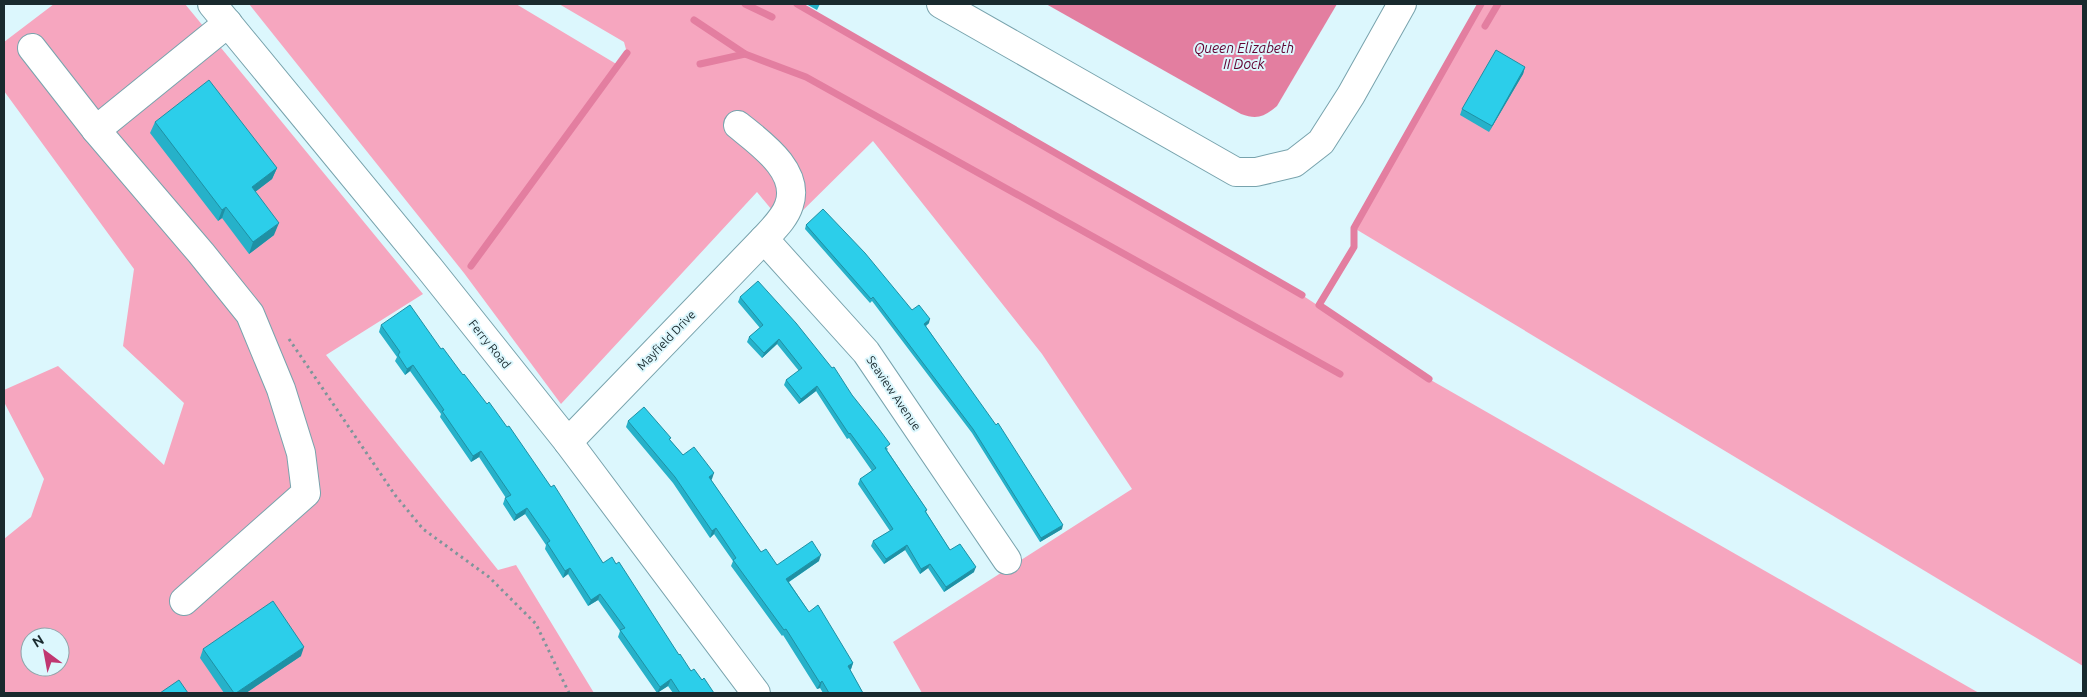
<svg xmlns="http://www.w3.org/2000/svg" width="2087" height="697" viewBox="0 0 2087 697" font-family="Ubuntu,sans-serif">
<style>
.green{fill:#f6a6bf;fill-rule:evenodd}
.water{fill:#e37ea0}
.lines{fill:none;stroke-linecap:round;stroke-linejoin:round}
.stream{stroke:#e37ea0;stroke-width:7}
.minor-casing{stroke:#78a3ad;stroke-width:30}
.path{stroke:#7e959a;stroke-width:3;stroke-dasharray:2.5 4;stroke-linecap:butt}
.minor{stroke:#fff;stroke-width:28}
.wall{fill:#26b1c9}
.shaded-wall{fill:#1f90a4}
.building{fill:#2cceea;stroke:#1f90a4}
.labels{text-anchor:middle;dominant-baseline:central;stroke-width:4;stroke-linejoin:round;paint-order:stroke}
.street-label{font-size:12px;fill:#192a2e;stroke:#dcf7fd}
.water-label{font-size:14px;font-style:italic;fill:#610332;stroke:#dcf7fd}
</style>
<rect width="100%" height="100%" fill="#dcf7fd"/>
<!-- green -->
<g class="green">
<path d="M54,4H185L423,294L326,355L498,570L516,565L594,693H4V539L31,517L44,479L4,402V390L58,366L164,465L184,403L123,346L134,269L4,91V42ZM30,637H60V667H30Z"/>
<path d="M249,4H516L618,65L627,53L624,42L559,4H797L1302,295L1429,379L1979,693H922L893,642L1132,489L1042,354L873,141L786,227L757,192L561,404L464,273Z"/>
<path d="M1483,4H2083V666L1354,228Z"/>
</g>
<!-- water -->
<path class="water" d="M1046,4H1337L1277,106C1264,117 1257,120 1241,114Z"/>
<g class="lines">
<!-- stream -->
<g class="stream">
<path d="M745,4L772,17"/>
<path d="M797,4L1302,295"/>
<path d="M694,20L745,54L806,77L1340,374"/>
<path d="M1485,26L1498,4"/>
<path d="M700,64L745,54"/>
<path d="M471,266L627,53"/>
<path d="M1429,379L1319,305L1354,247V228L1481,4"/>
</g>
<defs>
<g id="minor">
<path d="M212,4L430,269L568,442L756,693"/>
<path d="M941,4L1236,172H1256L1294,163L1321,142L1351,95L1402,4"/>
<path d="M32,48L96,130"/>
<path d="M764,239L866,352L1007,560"/>
<path d="M568,442L764,239C773,229 785,218 789,205C801,171 760,143 738,125"/>
<path d="M184,601L306,493L301,453L281,389L250,314L201,253L96,130L228,23"/>
</g>
</defs>
<!-- minor casing -->
<use href="#minor" class="minor-casing"/>
<!-- path -->
<path class="path" d="M289,339L395,495L423,529L489,577L536,624L569,693"/>
<!-- minor -->
<use href="#minor" class="minor"/>
</g>
<!-- wall -->
<g class="wall">
<path d="M806,4H820L817,10Z"/>
<path d="M1525,67L1523,74L1489,132L1460,115L1462,109Z"/>
<path d="M155,122L277,168L272,179L255,192L274,235L249,254L222,218L218,221L150,133Z"/>
<path d="M806,225L912,310L929,323L926,326L1062,529L1040,542L972,433L872,301L870,303L805,229Z"/>
<path d="M740,297L888,449L887,450L927,510L926,512L950,550L974,572L944,592L928,568L920,574L905,550L884,564L871,546L873,541L890,531L858,484L860,479L872,471L849,438L847,439L816,391L799,404L784,385L786,380L799,371L777,344L762,358L747,342L749,337L760,328L738,302Z"/>
<path d="M381,325L441,349L551,487L603,563L691,671L702,680L714,693H673L668,686L657,693L618,637L620,631L598,600L588,606L568,574L563,578L545,549L546,545L525,514L514,521L503,504L505,498H506L479,457L471,462L440,417L441,414L410,371L405,375L395,361L397,357L379,332Z"/>
<path d="M628,421L670,440L683,455L712,479L711,480L761,552L777,565L819,561L789,582L809,612L853,663L851,669L850,670L863,693H823L820,688L817,689L783,635L782,636L731,566L733,561L714,534L710,538L673,483L626,427Z"/>
<path d="M203,649L301,656L246,693H224L200,658Z"/>
</g>
<!-- shaded-wall -->
<g class="shaded-wall">
<path d="M1525,67L1523,74L1489,132L1492,126Z"/>
<path d="M277,168L272,179L247,198L252,187Z"/>
<path d="M226,207L222,218L218,221L222,210Z"/>
<path d="M279,223L274,235L249,254L253,242Z"/>
<path d="M930,319L929,323L923,328L924,324Z"/>
<path d="M779,339L777,344L762,358L764,353Z"/>
<path d="M413,365L410,371L405,375L407,369Z"/>
<path d="M817,386L816,391L799,404L801,399Z"/>
<path d="M481,451L479,457L471,462L473,456Z"/>
<path d="M714,473L712,479L707,483L709,477Z"/>
<path d="M527,508L525,514L514,521L516,515Z"/>
<path d="M1063,525L1062,529L1040,542L1041,538Z"/>
<path d="M716,528L714,534L710,538L712,531Z"/>
<path d="M907,545L905,550L884,564L886,559Z"/>
<path d="M821,555L819,561L784,585L786,579Z"/>
<path d="M930,564L928,568L920,574L921,569Z"/>
<path d="M976,567L974,572L944,592L946,587Z"/>
<path d="M570,568L568,574L563,578L565,571Z"/>
<path d="M600,594L598,600L588,606L591,600Z"/>
<path d="M304,647L301,656L246,693H236Z"/>
<path d="M853,663L851,669L845,672L848,666Z"/>
<path d="M671,679L668,686L657,693L660,687Z"/>
<path d="M822,681L820,688L817,689L820,683Z"/>
</g>
<!-- building -->
<g class="building">
<path d="M1496,50L1525,67L1492,126L1462,109Z"/>
<path d="M209,80L277,168L252,187L279,223L253,242L226,207L222,210L155,122Z"/>
<path d="M823,209L865,253L912,310L919,305L930,319L924,324L996,425L998,423L1063,525L1041,538L973,429L873,297L871,299L806,225Z"/>
<path d="M758,281L796,323L832,368L834,367L852,395L879,429L890,444L885,448L927,510L925,511L950,550L960,544L976,567L946,587L930,564L921,569L907,545L886,559L873,541L893,529L860,479L876,468L850,433L849,434L817,386L801,399L786,380L802,368L779,339L764,353L749,337L763,325L740,297Z"/>
<path d="M410,305L441,349L443,348L463,375L464,374L487,404L489,402L507,427L509,426L551,487L554,485L603,563L612,557L616,564L619,562L679,655L680,654L691,671L694,669L702,680L704,678L714,693H680L671,679L660,687L620,630L625,628L600,594L591,600L570,568L565,571L547,543L550,541L527,508L516,515L505,498L511,495L481,451L473,456L442,411L444,410L413,365L407,369L398,355L400,352L381,325Z"/>
<path d="M644,407L671,438L669,439L683,455L694,447L714,473L709,477L761,552L766,549L777,565L812,541L821,555L786,579L809,612L818,605L853,663L848,666L863,693H829L822,681L820,683L786,629L784,630L733,560L736,558L716,528L712,531L675,477L628,421Z"/>
<path d="M273,601L304,647L236,693H234L203,649Z"/>
<path d="M179,680L188,693H160Z"/>
</g>
<g class="labels">
<!-- street labels -->
<g class="street-label">
<text transform="translate(666 340) rotate(-46)">Mayfield Drive</text>
<text transform="translate(490 344) rotate(51)">Ferry Road</text>
<text transform="translate(894 393) rotate(56)">Seaview Avenue</text>
</g>
<!-- water labels -->
<g class="water-label">
<text x="1244" y="48">Queen Elizabeth<tspan x="1244" dy="16">II Dock</tspan></text>
</g>
</g>
<!-- border -->
<rect width="2087" height="697" fill="none" stroke="#192a2e" stroke-width="10"/>
<!-- north arrow -->
<g transform="translate(45 652) rotate(328)"><circle r="24" fill="#dcf7fd" stroke="#8ea5aa"/>
<path d="M0-4L9 19L0 12L-9 19Z" fill="#c03771"/>
<text y="-8" font-size="14" font-weight="bold" text-anchor="middle" fill="#192a2e">N</text>
</g>
</svg>
